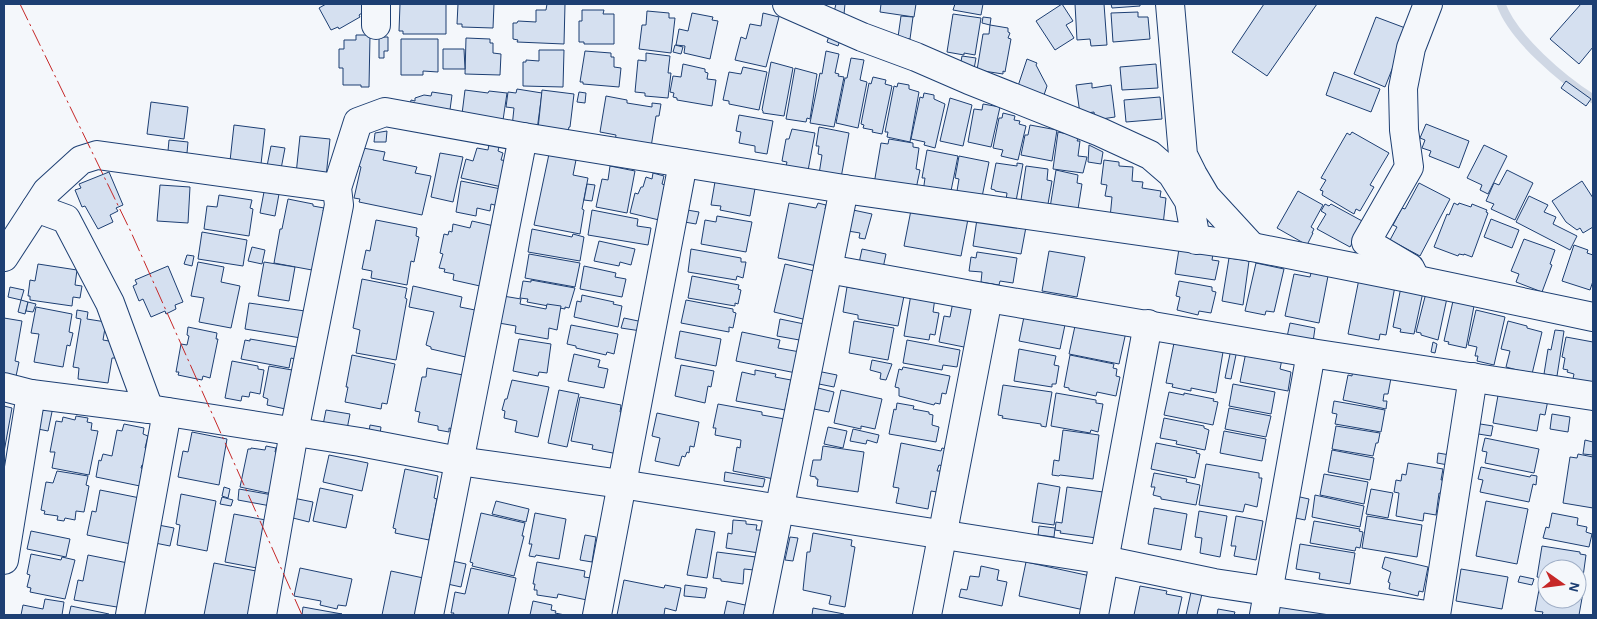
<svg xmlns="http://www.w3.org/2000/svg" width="1597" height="619" viewBox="0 0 1597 619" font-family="'Alegreya Sans',sans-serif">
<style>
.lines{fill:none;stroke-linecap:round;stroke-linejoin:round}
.stream{stroke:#cfd7e4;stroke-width:9}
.building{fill:#d5e0f0;stroke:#1d3f73}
.minor-casing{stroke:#1d3f73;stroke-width:30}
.minor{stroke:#f4f7fb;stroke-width:28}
.power{stroke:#c62828;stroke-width:1;stroke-dasharray:18 4 2.5 4;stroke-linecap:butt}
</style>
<rect width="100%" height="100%" fill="#f4f7fb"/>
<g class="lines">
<!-- stream -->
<path class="stream" d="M1501,4C1513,38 1563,80 1593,99"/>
</g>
<!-- building -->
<g class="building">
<path d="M326,4H361L365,11L359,15L360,17L339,29L338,27L331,30L319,8Z"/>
<path d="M400,4H446V34H403V31H399Z"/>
<path d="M458,4H494L493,28L462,27V24H457Z"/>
<path d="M547,4H565L564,44L517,42L518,40L513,39V23H517L518,21L536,22V10H546Z"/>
<path d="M836,4H845L844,14L834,12Z"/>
<path d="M881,4H916L914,17L880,12Z"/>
<path d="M955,4H983L981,15L953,10Z"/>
<path d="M1062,4L1073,21L1066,25L1074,38L1055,50L1036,21Z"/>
<path d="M1075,4H1104L1107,45L1091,46L1090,39L1077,40Z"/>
<path d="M1111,4H1140V6L1112,8Z"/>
<path d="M1264,4H1317L1267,76L1232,52Z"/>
<path d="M1581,4H1593V47L1579,64L1550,39Z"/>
<path d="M582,10H604L603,14H614V44H584V42H579V21H582Z"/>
<path d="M647,11L669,13V18H675L671,53L639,49L642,25H646Z"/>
<path d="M1138,12V17H1148L1150,39L1113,42L1111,13Z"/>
<path d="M692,13L713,17L712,20L718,21L710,59L684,53L685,46L676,45L679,29L688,31Z"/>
<path d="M763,13L779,17L766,67L735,60L741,37L746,39L750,24L761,26Z"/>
<path d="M953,14L981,18L975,55L964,53V55L947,52Z"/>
<path d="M901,16L913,17L910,39L898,37Z"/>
<path d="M983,17L991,18L990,25L982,23Z"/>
<path d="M1376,17L1408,29L1385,87L1354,74Z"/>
<path d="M990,25L1008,28V32L1010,33L1008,38L1011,39L1005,72L1003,71V74L977,70L983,34H989Z"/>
<path d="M379,33H384V37H388V51H384V58H379Z"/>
<path d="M356,35H370L369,87H361V85H343V68H339V49H344V40H356Z"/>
<path d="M829,36L840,40L838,46L827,42Z"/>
<path d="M466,38L490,39V43H493V53L501,54L500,75L465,74Z"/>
<path d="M401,39H438V72L423,71V75H401Z"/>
<path d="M675,45L683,47L681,54L673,52Z"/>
<path d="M443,49H464L465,69H443Z"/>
<path d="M539,50H564L563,87L523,86V62H526V60L539,61Z"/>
<path d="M585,51L611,53V57H614V67L621,68L619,87L583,84V82H580Z"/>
<path d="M826,51L839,54L835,73L839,74L838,76L844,77L834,127L810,123L820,73L822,74Z"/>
<path d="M646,53L670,56L668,73H671L668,98L645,96V93L635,92L638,60L646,61Z"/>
<path d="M962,56L976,58L974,69L960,67Z"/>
<path d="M851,58L864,60L860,80L867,82L858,128L836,123L845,78H847Z"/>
<path d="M1027,59L1037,63L1036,65L1047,86L1044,95L1018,86Z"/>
<path d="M771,62L793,68L784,116L763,113V111L762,110Z"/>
<path d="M683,64L705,69V72L708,73L707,79L716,80L712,106L677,100V98L673,97L674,93L670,92L673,76L681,77Z"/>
<path d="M1156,64L1158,88L1122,90L1120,67Z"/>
<path d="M743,67L767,72L759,110L729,104V101L723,100L729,72L741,74Z"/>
<path d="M795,68L817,74L810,119L807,118L806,122L786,119Z"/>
<path d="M1334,72L1380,89L1371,112L1326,95Z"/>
<path d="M873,77L886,80L885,84L892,86L882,134L872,132L873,130L863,128L864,125L861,124L869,83L871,84Z"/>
<path d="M1566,81L1591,99L1586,106L1561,88Z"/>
<path d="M898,83L909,85V89L919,92L910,142L887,137L888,132H885L894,86L897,87Z"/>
<path d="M1092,83V88L1111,85L1115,117L1095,120L1094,112L1080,114L1076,85Z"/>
<path d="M517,89L542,93L537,130L512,127L514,108L506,107L508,92L516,93Z"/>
<path d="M465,90L488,93L489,91L507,93L502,127L462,114Z"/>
<path d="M542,90L574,94L570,127H569L567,136L538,129Z"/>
<path d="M432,92L452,95L449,117L409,110L411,100L415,101V98L424,95L431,96Z"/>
<path d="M579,92L586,93L585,103L577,102Z"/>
<path d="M924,93L934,95V99L945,104L935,148L924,145L925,142L911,139L920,97L923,98Z"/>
<path d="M606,96L627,100V103L652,107V103L661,104L659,116H656L651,147L615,141L616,135L600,132Z"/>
<path d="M1160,97L1162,119L1126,122L1124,100Z"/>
<path d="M950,98L972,105L963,146L940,141Z"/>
<path d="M151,102L188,107L184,139L147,134Z"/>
<path d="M983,104L1000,107L991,147L968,142L974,109L982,110Z"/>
<path d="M1003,113L1015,116L1014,120L1020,121L1019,124L1026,126L1018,160L1001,156L1003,150L993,148L999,118H1002Z"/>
<path d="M739,115L773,121L767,154L755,152V146L739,143L741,132L736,131Z"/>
<path d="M1426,124L1469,141L1459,168L1429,156L1431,151L1422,148L1425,140L1420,138Z"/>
<path d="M234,125L265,129L261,164L230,161Z"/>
<path d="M1030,125L1057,130L1052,161L1021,155L1025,135H1028Z"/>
<path d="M819,127L849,133L841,178L819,174L822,155L818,154L819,146H816Z"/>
<path d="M792,129L815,133L807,176L785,171L787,162L782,161L786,139H789Z"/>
<path d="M387,131L386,142H374L375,133Z"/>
<path d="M1058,132L1072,135L1078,139L1077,141H1080L1078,156L1087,157L1083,173L1053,169Z"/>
<path d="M1352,132L1389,153L1370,185L1374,187L1360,211L1356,209L1354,214L1322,195L1323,191L1320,190L1326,180L1321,178L1347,133L1350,135Z"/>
<path d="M300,136L330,139L326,177L296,174Z"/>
<path d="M889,139L913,143V147L919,148L916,169L920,170L916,189L874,184L881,143L888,144Z"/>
<path d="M169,140L188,142L187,153L168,151Z"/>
<path d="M489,144L499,147L498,151L503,153L501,160L508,161L502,187L461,178L466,159L473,161L477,148L488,150Z"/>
<path d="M1089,145L1103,152L1101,164L1088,162Z"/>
<path d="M1484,145L1507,156L1488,194L1480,190L1482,185L1467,178Z"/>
<path d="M271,146L285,148L281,169L267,166Z"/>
<path d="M363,148L385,152L383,160L417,167L415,173L431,176L422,215L359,202L360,199L354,198L361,167L359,166Z"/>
<path d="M927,150L958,156L950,196L923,192L925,178H922Z"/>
<path d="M440,153L463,157L453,202L431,197Z"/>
<path d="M549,154L576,160L573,175L588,178L582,209L584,210L580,234L534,225Z"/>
<path d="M959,156L989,162L981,202L956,197L959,179L955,178Z"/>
<path d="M1104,160L1119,162V166L1133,167L1132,181L1143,182L1142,188L1161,191L1160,197L1166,198L1163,225L1110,218L1112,197L1105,196L1107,185L1101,184Z"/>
<path d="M996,163L1017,166V163L1023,164L1016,201L1006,200L1007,193L995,191V190L991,189Z"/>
<path d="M610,166L635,171L627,213L596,207L602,179L608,180Z"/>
<path d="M1026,166L1048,169L1047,180L1052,181L1048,204L1021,200Z"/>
<path d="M1056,170L1078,175L1077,183L1082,184L1078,209L1049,214Z"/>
<path d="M1507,170L1533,183L1515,220L1491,209L1494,204L1486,201L1494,183L1499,185Z"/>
<path d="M109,172L123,205L116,208L118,211L110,215L113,222L98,229L85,206L82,207L75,190L81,188L79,184Z"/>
<path d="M653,173L664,176L662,184L669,186L659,220L630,213L635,193L638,194L641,187H643L646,177L652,179Z"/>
<path d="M716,176L756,183L750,216L720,210L721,206L711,205Z"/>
<path d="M461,181L501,189L498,206L491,204L490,211L477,208L476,216L456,212Z"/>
<path d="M1582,181L1593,198V227L1583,233L1580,228L1577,230L1566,222L1552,201Z"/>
<path d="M1419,183L1450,199L1420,256L1390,240L1397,227L1393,225L1402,208L1405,209Z"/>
<path d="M587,184L595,185L592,201L584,200Z"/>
<path d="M160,185L190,187L188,223L157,221Z"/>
<path d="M1298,191L1323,205L1311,227L1314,229L1312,233H1313L1307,245L1277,228Z"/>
<path d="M264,192L279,194L275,216L260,213Z"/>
<path d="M219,195L252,200L250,208L253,209L249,236L204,229L207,206L217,207Z"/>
<path d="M1529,196L1548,205L1544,212L1556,217L1553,224L1577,236L1570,250L1516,222Z"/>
<path d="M288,199L313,204V206L324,208L323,211L326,212L312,270L274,263L280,229H282Z"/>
<path d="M789,203L816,208L818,203L826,205L825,209L828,210L822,267L778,258Z"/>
<path d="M1454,203L1458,205L1459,203L1471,207L1472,204L1487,210L1486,212L1488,213L1472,257L1464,254V255L1459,254L1458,256L1434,247L1447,214L1449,215Z"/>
<path d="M1325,204L1329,206L1331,204L1364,222L1350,247L1317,229L1326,214L1321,211Z"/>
<path d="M912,205L968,219L961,256L904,246Z"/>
<path d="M681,209L699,212L696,224L679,221Z"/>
<path d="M592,210L638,219L637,226L651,228L648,245L588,235Z"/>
<path d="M853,210L872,214L865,239L859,238L860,233L848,231Z"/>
<path d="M717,216L752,222L746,252L701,244L705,220L716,222Z"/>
<path d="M977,219L1026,227L1021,254L973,246Z"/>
<path d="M1491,219L1519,230L1512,248L1484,237Z"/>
<path d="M376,220L417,228L416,236L419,237L414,262L411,261L407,285L371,278L372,271L362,269L366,250L370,251Z"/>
<path d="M472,221L494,226L480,286L453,280L454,274L444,272L445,269L439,268L443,254L440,253L444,234L448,235L449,231L452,232L453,224L470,228Z"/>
<path d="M532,229L572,237L573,234L584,237L580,261L528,252Z"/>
<path d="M202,232L247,240L243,266L198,259Z"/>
<path d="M1524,239L1555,250L1550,264L1552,265L1542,292L1516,282L1519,274L1511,271Z"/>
<path d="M599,241L635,249L631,265L620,262L619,266L594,261Z"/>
<path d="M1574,245L1588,250L1587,253L1593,255V281L1590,290L1562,281Z"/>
<path d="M252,247L265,250L262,264L248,261Z"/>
<path d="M691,249L741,258V262H746L743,278L737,276L736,280L688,272Z"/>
<path d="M862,249L886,254L883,268L859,263Z"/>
<path d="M1179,249L1213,254L1212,260L1219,261L1215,280L1175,274Z"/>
<path d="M1049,251L1085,257L1077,297L1042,291Z"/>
<path d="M977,252L1017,258L1013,283L1000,281L999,285L981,282L982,272L969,271L971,257L976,258Z"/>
<path d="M529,254L580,263L575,287L525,278Z"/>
<path d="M187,255L194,256L192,266L184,264Z"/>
<path d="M1229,258L1249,261L1243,305L1222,301Z"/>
<path d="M198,262L224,267L221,282L240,286L231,328L199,322L204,298L191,296Z"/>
<path d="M264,262L295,267L289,301L258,296Z"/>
<path d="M1256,263L1284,269L1274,312L1266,311L1265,315L1245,311Z"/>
<path d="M38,264L77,270L75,285L82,286L80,298L73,297L72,306L30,300V296H28L30,280L35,281Z"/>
<path d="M785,264L818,272L807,320L774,312Z"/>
<path d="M168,266L183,302L175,305L176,309L166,314L165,311L151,317L143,299L139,301L133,286L137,284L135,280Z"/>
<path d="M584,266L616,273L615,277L626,279L622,297L580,289Z"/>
<path d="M1312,269L1328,276L1319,323L1285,316L1294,274L1310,277Z"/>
<path d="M692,276L739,285L738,289L741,290L738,304L735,303V306L688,298Z"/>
<path d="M362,279L407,288L405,298L407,299L396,360L356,353L360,330L353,328Z"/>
<path d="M1359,279L1395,286L1386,335L1380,334L1379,340L1348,334Z"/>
<path d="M531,280L575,288L569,308L565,307V309L527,302L528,299L520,298L523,281L531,282Z"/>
<path d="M1179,281L1212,287V291L1216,292L1211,313L1199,311L1198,315L1177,310L1180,297L1176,296Z"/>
<path d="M413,286L462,297L460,307L475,310L470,334L475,335L470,358L431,349V347L426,345L434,312L409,307Z"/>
<path d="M10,287L24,290L21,300L8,297Z"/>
<path d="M847,287L904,296L898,326L858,319V315L843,312Z"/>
<path d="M1401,287L1423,292L1414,334L1400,332L1401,329L1393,327Z"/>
<path d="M1426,293L1447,298L1438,340L1421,335V333L1416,332Z"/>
<path d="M911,294L935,298L933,312L939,313L935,335L930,334L929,340L904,336Z"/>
<path d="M497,295L521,299L520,304L546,309L547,304L561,306L557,330L549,328L548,339L515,333L516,326L493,322Z"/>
<path d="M582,295L614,302L613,304L622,306L618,327L574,317L577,301L581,302Z"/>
<path d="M21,300L28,302L25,314L18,312Z"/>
<path d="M686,300L733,309V312L736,313L733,328L729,327V332L681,323Z"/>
<path d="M1453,301L1474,306L1466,348L1448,344L1449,342L1444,341Z"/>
<path d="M28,302L36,304L33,312L26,311Z"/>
<path d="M953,302L973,306L969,348L939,342L944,316L950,317Z"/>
<path d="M249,303L305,311L301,338L245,329Z"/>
<path d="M36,307L72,314L69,332L73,333L70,346L67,345L63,367L34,362L39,334L31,333Z"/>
<path d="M77,310L88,312L87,319L106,322L103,340L115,342L116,358H112L108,383L78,379L79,368L73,367L81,319L76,318Z"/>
<path d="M1476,310L1505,317L1494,365L1477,361L1478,356H1475L1477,347L1468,345Z"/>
<path d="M1025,312L1066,320L1060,349L1019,341Z"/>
<path d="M4,318L22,321L15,361L19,362L15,381L4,379Z"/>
<path d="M624,318L643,322L641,331L621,328Z"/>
<path d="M780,319L809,325L805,341L777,336Z"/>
<path d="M854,321L894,328L888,360L849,353Z"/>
<path d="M1508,321L1527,326V328L1542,332L1532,374L1506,367L1510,351L1501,349Z"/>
<path d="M1290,323L1315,328L1313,342L1287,337Z"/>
<path d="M571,325L618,334L614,354L607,352L606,355L576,348V346L567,344Z"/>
<path d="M1075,326L1126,332L1119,364L1069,354Z"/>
<path d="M188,327L217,333L216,339H218L210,378L203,376L202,380L178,375L179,372H176L181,344L187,345L189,336L187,335Z"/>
<path d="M1555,330L1564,331L1557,376L1544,374L1548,349L1551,350Z"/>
<path d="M680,331L721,339L716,366L675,358Z"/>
<path d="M742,332L780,340L778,348L800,352L796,373L736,361Z"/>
<path d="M1566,337L1593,342V387L1572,383L1574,374L1567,372L1568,370L1563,369L1565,358L1562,357Z"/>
<path d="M250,339L297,347L295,359L291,358L289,368L241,359L245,340L250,341Z"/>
<path d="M519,339L551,344L547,373L539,372L538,376L513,371Z"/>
<path d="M907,340L960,350L957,367L943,365L942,370L903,363Z"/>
<path d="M1433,342L1437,344L1435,353L1431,352Z"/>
<path d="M1174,343L1223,352L1216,393L1191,388V391L1172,387L1173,384L1166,383Z"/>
<path d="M1019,349L1056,356L1054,365L1059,366L1056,384H1052V387L1014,381Z"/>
<path d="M1231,349L1237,350L1231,379L1225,378Z"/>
<path d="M1246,352L1282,359L1280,369L1291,372L1288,391L1240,382Z"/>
<path d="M574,354L600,360L598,367L608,369L604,388L568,381Z"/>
<path d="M352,355L395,364L387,404L382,403L381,409L345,402L348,387H346Z"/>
<path d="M1070,355L1114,364L1113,368L1117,369L1116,376L1120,377L1116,396L1097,392L1096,396L1069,390V388L1064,387Z"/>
<path d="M872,360L892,364L886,380L880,379L881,373L870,370Z"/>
<path d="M232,361L258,366V369L264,370L260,394L250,392L249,397L242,396L241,401L225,398Z"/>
<path d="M681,365L714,371L711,387L708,386L705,403L675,396Z"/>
<path d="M269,366L298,371L290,410L267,405L268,399L263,397Z"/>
<path d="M903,367L950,376L946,394L942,393L940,404L935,403L934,405L899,396V388L895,387L899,369L902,370Z"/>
<path d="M427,368L463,375L453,429L449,428V432L438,430V426L418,422L420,412L415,411L422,377H426Z"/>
<path d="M1353,369L1391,378L1388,394H1384L1383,401H1387L1386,409L1343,400L1348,375L1352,376Z"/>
<path d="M755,370L776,374L775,377L791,380L785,410L736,401L742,372L755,375Z"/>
<path d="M817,371L837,375L834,387L814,383Z"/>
<path d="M512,380L549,387L538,437L515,432L517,421L504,418L505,411L502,410L505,399H507Z"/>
<path d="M1233,384L1275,392L1271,414L1229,406Z"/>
<path d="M1003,385L1052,392L1046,427L1041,426V424L1002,418L1003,416L998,415Z"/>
<path d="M814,387L834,392L829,412L809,408Z"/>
<path d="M559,390L579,394L567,447L548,443Z"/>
<path d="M841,390L882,399L875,429L861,426V429L834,423Z"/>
<path d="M1499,390L1548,400L1545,415L1540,414L1537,431L1493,423Z"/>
<path d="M1169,392L1184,395V393L1214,399L1213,401L1218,402L1213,425L1164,415Z"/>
<path d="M1056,393L1096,400V403L1103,404L1098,432L1091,430L1090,433L1051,426Z"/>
<path d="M580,397L621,405L620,412L626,413L618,454L592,449L593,445L571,441Z"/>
<path d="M1334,401L1385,410L1381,432L1335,424L1337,414L1332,413Z"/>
<path d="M897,403L914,406L913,409L929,412V414L933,415L932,425L939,427L936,442L889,434L894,409L896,410Z"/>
<path d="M718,404L762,412V415L785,419L774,479L733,471L737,447L740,448L741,440L715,435L716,428H713Z"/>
<path d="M4,406L12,408L4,452Z"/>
<path d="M42,406L53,407L48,431L38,429Z"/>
<path d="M1229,408L1271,416L1266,437L1225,429Z"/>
<path d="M326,410L350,414L347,429L323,425Z"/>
<path d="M657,413L699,422L694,447L690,446L689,453L687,452L685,457L682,456L679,466L655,461L660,438L652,436Z"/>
<path d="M1552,414L1570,417L1568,432L1550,429Z"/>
<path d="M76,416L88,418L87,422L92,423L91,430L98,431L89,475L52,468L55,452H50L56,421L62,422L63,417L75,420Z"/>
<path d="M1164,418L1204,426V428L1209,430L1205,450L1176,444L1177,441L1160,438Z"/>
<path d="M1474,423L1493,426L1491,436L1472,433Z"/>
<path d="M124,424L144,428L143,434L148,436L145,448L153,450L149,466L142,465L141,468L143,469L140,486L96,477L99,460L101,461L103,454L112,456L117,430L122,431Z"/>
<path d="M370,425L381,427L380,434L369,432Z"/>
<path d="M1336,426L1380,433L1378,443H1376L1373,456L1332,449Z"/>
<path d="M828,427L847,431L843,448L824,444Z"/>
<path d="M853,429L879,435L877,443L867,440L866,444L850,441Z"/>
<path d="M1063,430L1099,435L1093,479L1060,475L1059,476L1052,475L1054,460L1059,461Z"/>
<path d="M1224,431L1266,439L1262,461L1220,453Z"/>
<path d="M192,432L227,439L219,485L178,477L183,451L188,452Z"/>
<path d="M1485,438L1539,449L1534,473L1485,463L1487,452L1482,451Z"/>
<path d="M1585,440L1593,442V455L1583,454Z"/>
<path d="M901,443L941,451L942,448L950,450L947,467L939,465L937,471H942L937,492L931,491L928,509L896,503L899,488L893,487Z"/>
<path d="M1156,443L1197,451L1196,453L1200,454L1195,478L1151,469Z"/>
<path d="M266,446L276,448L275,452L281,453L277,495L240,487L248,449H251V448L265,450Z"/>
<path d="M823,446L864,452L858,492L817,486L818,479H816V477L810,476L813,460H821Z"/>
<path d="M1332,450L1374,458L1370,480L1328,472Z"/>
<path d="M1438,453L1450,455L1448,465L1437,463Z"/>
<path d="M1578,454L1593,457V508L1563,503L1570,457L1577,458Z"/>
<path d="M329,455L368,463L362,491L323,482Z"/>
<path d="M1408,463L1443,469L1441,480H1446L1444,494L1439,493L1436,515L1424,513L1423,521L1396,516L1399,493L1394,492L1396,480L1401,481L1402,474L1406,475Z"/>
<path d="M1206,464L1259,473V478H1262L1257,507L1245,504L1243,512L1199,505Z"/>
<path d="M1481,467L1530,477L1531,475L1537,476L1536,485L1533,484L1529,502L1480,492L1483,480L1478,479Z"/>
<path d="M405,469L438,476L434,498L437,499L429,540L395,533L396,529L393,528Z"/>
<path d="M57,471L88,476L86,485L89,486L84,512L76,511L75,520L65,518L64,521L57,520L58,516L44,514L45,511L41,510L46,482L53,483Z"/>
<path d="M725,472L765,479L763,487L724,481Z"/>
<path d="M1154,473L1187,479L1186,482L1200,485L1196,505L1161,499V497L1153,495L1155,487H1151Z"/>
<path d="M1324,474L1368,482L1364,504L1320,495Z"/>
<path d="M1038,483L1060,487L1054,525L1032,522Z"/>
<path d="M224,487L230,489L228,498L222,496Z"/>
<path d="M1067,487L1103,492L1097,538L1060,533L1061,531L1055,530L1056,522L1062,523Z"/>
<path d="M320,488L353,495L346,528L313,521Z"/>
<path d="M239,489L278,496L276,507L238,500Z"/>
<path d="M1371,489L1393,493L1388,518L1366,514Z"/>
<path d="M100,490L140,498L131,544L87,535L92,511L96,512Z"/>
<path d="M181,494L216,501L207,551L177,545L180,525L176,524Z"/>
<path d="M1291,495L1309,499L1305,520L1286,516Z"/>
<path d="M1315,495L1364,506L1360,527L1312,517Z"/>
<path d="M222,497L233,500L231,506L220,504Z"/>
<path d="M293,498L313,502L309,522L289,517Z"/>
<path d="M496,501L529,509L526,522L492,514Z"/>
<path d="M1486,501L1528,509L1517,564L1476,556Z"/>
<path d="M1154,508L1187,514L1181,550L1148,544Z"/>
<path d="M1199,511L1227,516L1220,557L1200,553L1202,538L1195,537Z"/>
<path d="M481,513L525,523L522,536H524L514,576L472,566L473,563L470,562Z"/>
<path d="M535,513L566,519L559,559L536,555L535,557L529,556L532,544H529Z"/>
<path d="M1552,513L1578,518L1577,525L1587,527L1586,532L1592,534L1589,547L1543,538L1546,527L1549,528Z"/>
<path d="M234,514L271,521L262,569L225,562Z"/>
<path d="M1236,516L1263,521L1256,560L1234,556L1236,546H1231Z"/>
<path d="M1367,516L1422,525L1417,557L1362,548Z"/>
<path d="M733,520L746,521V524L757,525L756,530H761L759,553L726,548L728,533L732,534Z"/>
<path d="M1314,521L1360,529L1359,531L1363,532L1360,548L1356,547L1355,551L1310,543Z"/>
<path d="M153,524L174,528L170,546L150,542Z"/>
<path d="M1039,526L1055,528L1054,537L1038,535Z"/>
<path d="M696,529L715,532L707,578L687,575Z"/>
<path d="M31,531L70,539L66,557L27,549Z"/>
<path d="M813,533L852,540L851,546L855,547L845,607L829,604L831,596L803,590L807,552H810Z"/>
<path d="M585,535L596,537L592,562L580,560Z"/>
<path d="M790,537L798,538L793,561L785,560Z"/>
<path d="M1300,544L1355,553L1350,584L1319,579L1320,573L1296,569Z"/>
<path d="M1542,546L1580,552V554L1586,555L1582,584L1577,583V569H1547V579L1537,577Z"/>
<path d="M717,552L756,557L754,570L744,569L743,584L721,581V579L713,578Z"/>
<path d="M31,554L61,560L62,557L75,560L65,599L30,592L31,588L27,587L30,575L27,574Z"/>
<path d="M88,555L128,563L123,608L74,600L78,580L83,581Z"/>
<path d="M1385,557L1428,567L1423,592L1419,591L1418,596L1389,589L1390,583L1388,582L1391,572L1382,568Z"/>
<path d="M448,560L466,564L461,587L443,583Z"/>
<path d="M537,562L585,571L584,577L591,578L587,600L558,594L557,598L537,595V590H534L535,584H533Z"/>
<path d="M1026,562L1095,577L1089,611L1019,596Z"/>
<path d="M214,563L256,571L248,615H204Z"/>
<path d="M981,566L999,570L997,580L1007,582L1002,606L959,597L961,589L967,590L970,576L979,577Z"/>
<path d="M300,568L352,579L346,606L338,605L337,609L320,605L321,601L294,596Z"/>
<path d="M471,568L516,578L508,615H453L454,613H451L455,592L465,594Z"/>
<path d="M1461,569L1508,577L1502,609L1456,601Z"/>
<path d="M391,571L428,579L417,615H382Z"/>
<path d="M1520,576L1534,579L1532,585L1518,582Z"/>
<path d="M1541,579L1547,580V599H1577V586L1584,587L1579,615H1542L1543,612L1535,611Z"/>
<path d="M624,580L664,588L665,585L681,588L676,611L665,608L664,615H617Z"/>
<path d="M685,585L707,588L705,598L684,596Z"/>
<path d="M1140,586L1167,591L1166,594L1182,597L1178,615H1134Z"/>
<path d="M1191,592L1202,594L1197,615H1186Z"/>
<path d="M45,599L64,602L62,615H21L23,605L43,609Z"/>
<path d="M533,601L552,605L551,610L556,611L555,613L565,615H530Z"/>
<path d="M727,601L754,607L753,615H724Z"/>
<path d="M1284,604L1335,615H1276L1277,611Z"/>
<path d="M71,606L109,614V615H69Z"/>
<path d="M303,607L342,614L302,615Z"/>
<path d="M813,608L844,614V615H812Z"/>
<path d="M1218,609L1235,612L1234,615H1217Z"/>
</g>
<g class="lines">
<defs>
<g id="minor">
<path d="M787,4L862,37L916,57L969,80L1100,132L1150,155L1172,174L1189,201L1196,240"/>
<path d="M1170,4L1183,155L1193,175L1206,197L1252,247"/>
<path d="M376,25V4"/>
<path d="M36,208L66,219L110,303L149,409"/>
<path d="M4,257L47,191L81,160L97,155L337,188"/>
<path d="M828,269L988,298L1311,353L1593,396"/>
<path d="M1414,276L1410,268L1366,242L1409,167L1404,130L1403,88L1411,48L1428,4"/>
<path d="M4,387L31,394"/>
<path d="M4,560L31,394L149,409L360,442L459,461L621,484L1104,560L1214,583L1427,615"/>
<path d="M130,615L167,412"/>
<path d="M262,615L294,432L339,205L337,188L358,122L385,112L523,137L844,189L1252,247L1403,277L1593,317"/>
<path d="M429,615L523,137"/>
<path d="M597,615L683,163"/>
<path d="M758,615L844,189"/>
<path d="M927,615L988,298"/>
<path d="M1094,615L1148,324"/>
<path d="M1264,615L1311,353"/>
<path d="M1436,615L1473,377"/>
</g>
</defs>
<!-- minor casing -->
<use href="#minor" class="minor-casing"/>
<!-- minor -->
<use href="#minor" class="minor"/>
<!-- power -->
<path class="power" d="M20,4L131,232L302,615"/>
</g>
<!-- border -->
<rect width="1597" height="619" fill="none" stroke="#1d3f73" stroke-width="10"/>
<!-- north arrow -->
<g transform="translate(1562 584) rotate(104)"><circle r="24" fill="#f4f7fb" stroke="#9eadc5"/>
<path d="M0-4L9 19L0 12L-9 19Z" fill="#c62828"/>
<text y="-8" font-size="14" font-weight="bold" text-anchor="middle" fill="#1d3f73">N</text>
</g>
</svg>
